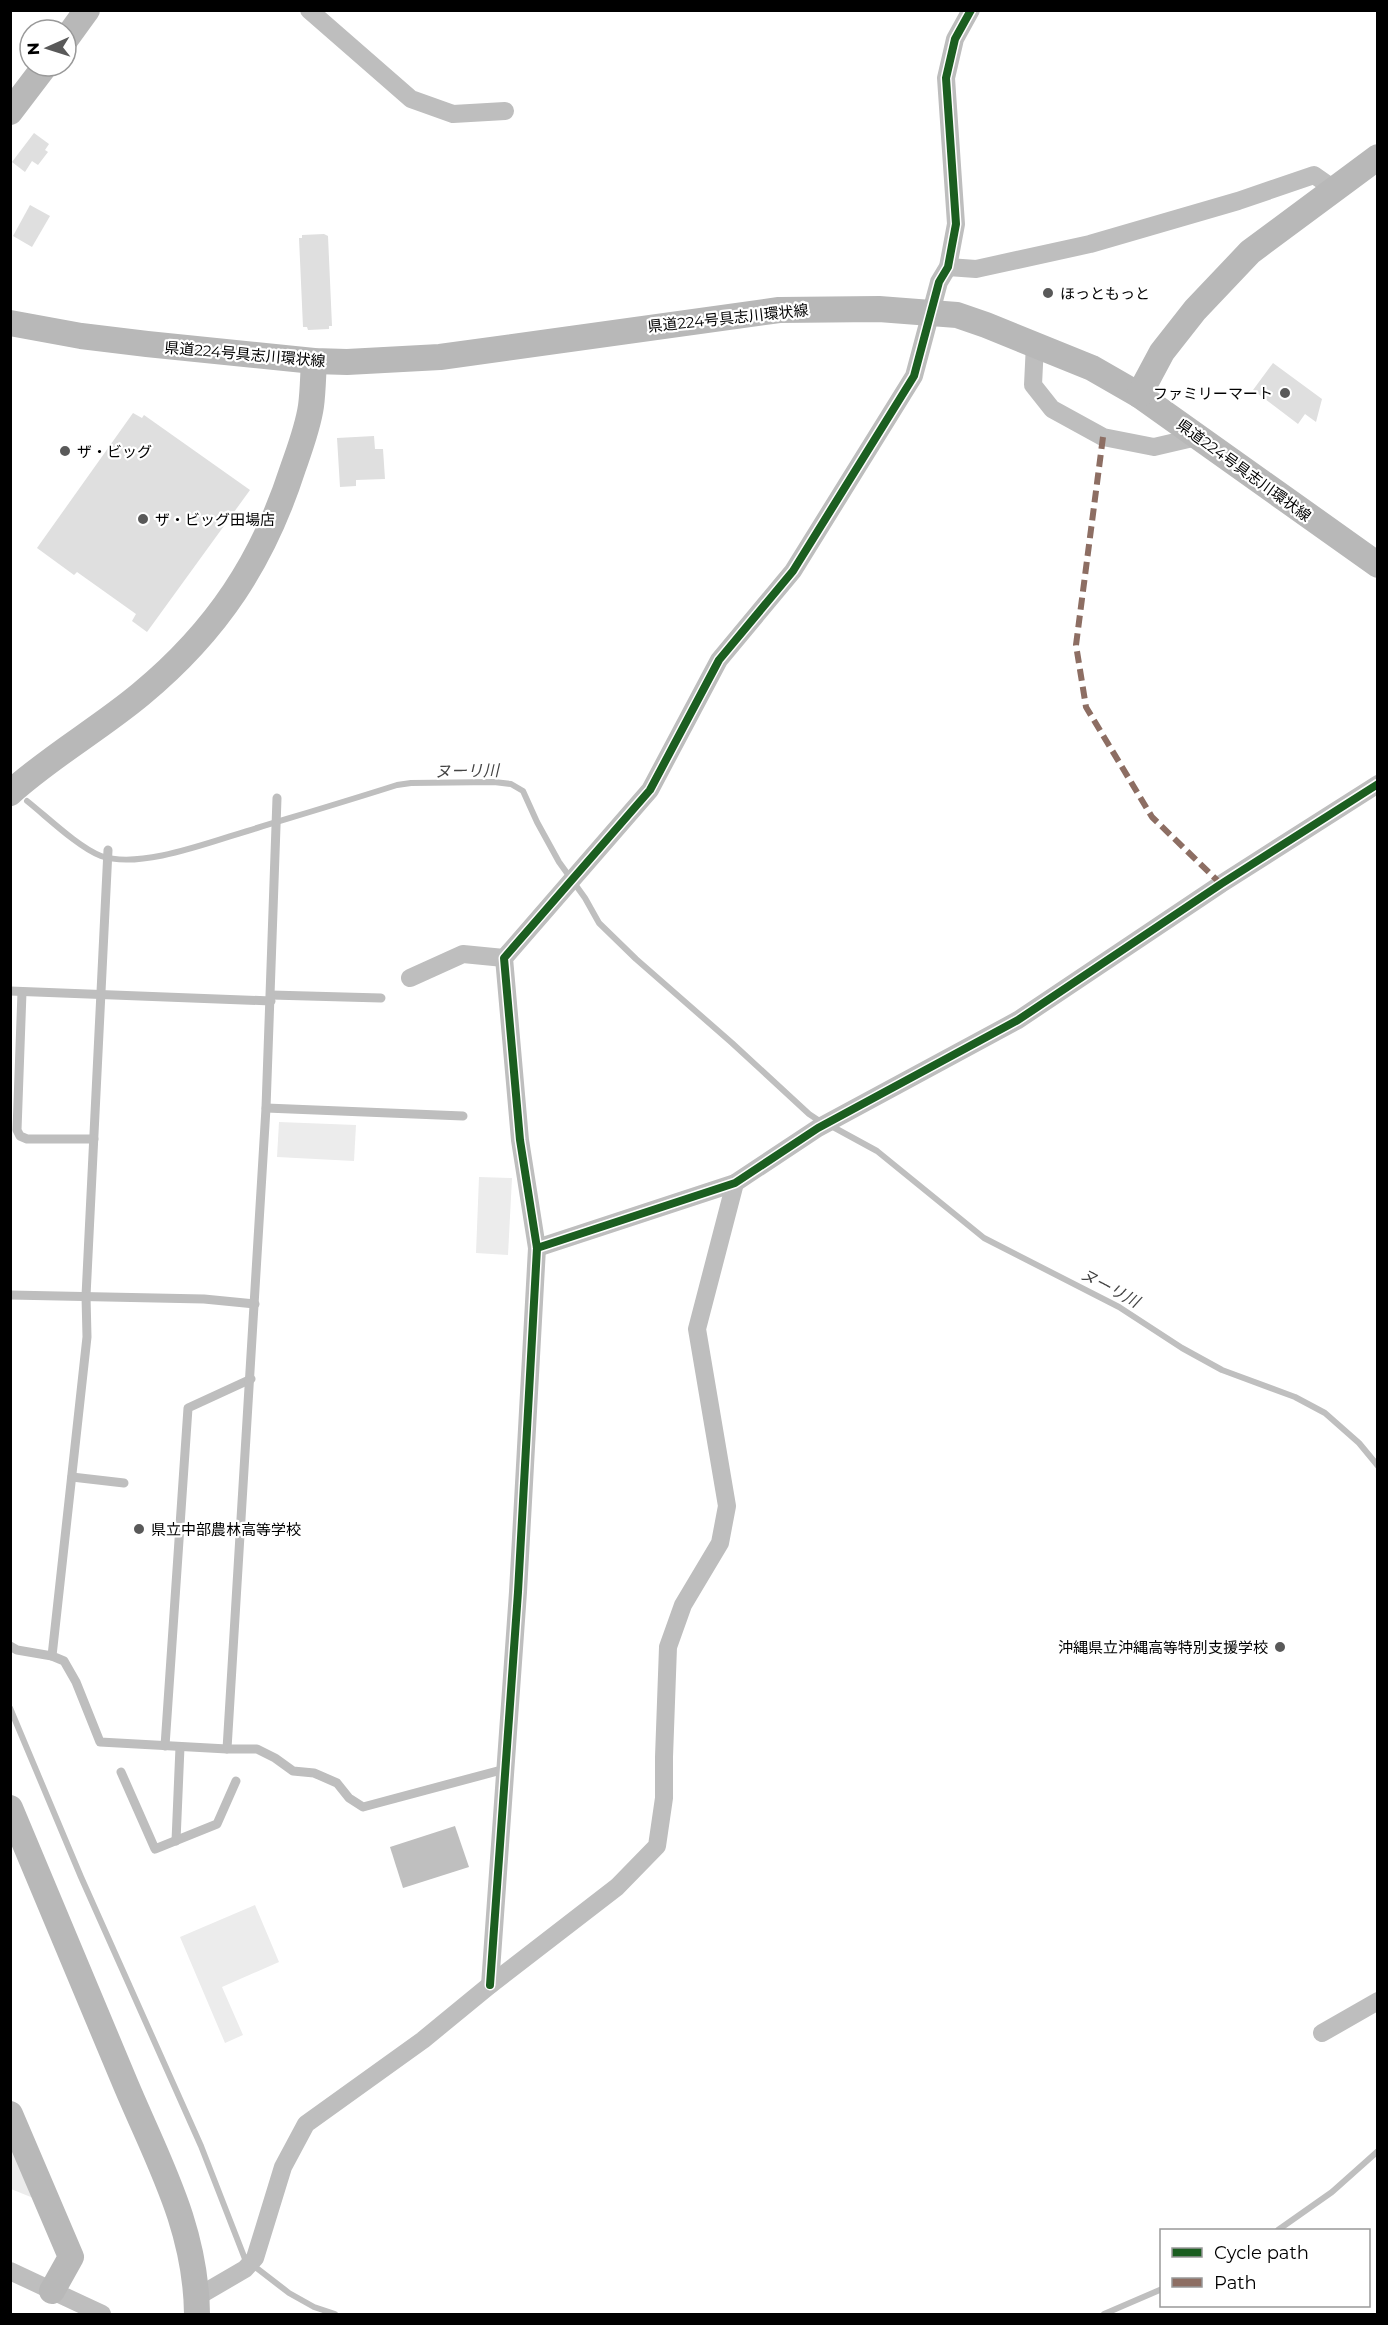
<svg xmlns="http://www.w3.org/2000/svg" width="1388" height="2325" viewBox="0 0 1388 2325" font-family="Montserrat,'Noto Sans JP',sans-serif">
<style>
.green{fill:#ececec}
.water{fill:#bfbfbf}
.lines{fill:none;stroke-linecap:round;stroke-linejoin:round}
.stream{stroke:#bfbfbf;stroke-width:6}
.building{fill:#dfdfdf}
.lane{stroke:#bebebe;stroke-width:9}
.street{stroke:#bebebe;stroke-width:18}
.secondary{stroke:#b8b8b8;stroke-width:26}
.quiet{stroke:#8d6e63;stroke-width:6;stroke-dasharray:12 6;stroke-linecap:butt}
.cycleway-casing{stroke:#fff;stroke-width:11}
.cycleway{stroke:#1b5e20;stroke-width:8}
.poi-dot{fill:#595959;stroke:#fff;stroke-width:2}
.labels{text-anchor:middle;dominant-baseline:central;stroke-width:4.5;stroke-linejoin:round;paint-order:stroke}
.poi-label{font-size:15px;fill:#000;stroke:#fff;text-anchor:start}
.street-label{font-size:15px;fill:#000;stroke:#fff}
.water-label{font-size:16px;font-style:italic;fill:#444;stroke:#fff}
</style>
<rect width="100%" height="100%" fill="#fff"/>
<!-- green -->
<g class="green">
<path d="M279,1122L356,1125L354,1161L277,1157Z"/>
<path d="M479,1177L512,1178L508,1255L476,1253Z"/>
<path d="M255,1905L279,1962L222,1987L243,2035L225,2043L180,1937Z"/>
<path d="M11,2114L48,2204L11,2189Z"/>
</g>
<!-- water -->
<path class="water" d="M455,1826L469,1867L403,1888L390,1847Z"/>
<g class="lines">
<!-- stream -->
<g class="stream">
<path d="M27,801C46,816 79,848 101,856C142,870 215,840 257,828C303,814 350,800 397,785L411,783L494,782L511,784L523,791L537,822L559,862L585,898L599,923L636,959L732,1043L809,1114L818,1120"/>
<path d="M833,1127L877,1151L984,1238L1119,1307L1182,1348L1222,1370L1295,1397L1325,1413L1359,1443L1378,1466"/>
<path d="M10,1708L81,1877L201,2146L245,2259L289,2293L314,2307L335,2314"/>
<path d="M1278,2230L1332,2192L1378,2151"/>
<path d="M1104,2314L1162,2289"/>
</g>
</g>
<!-- building -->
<g class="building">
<path d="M34,133L49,144L45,150L48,152L38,165L32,161L25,172L12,162Z"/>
<path d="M30,205L50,216L32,247L13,236Z"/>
<path d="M324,234L328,236L332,326H329V329L308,330L307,327H303L299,238H302V235Z"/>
<path d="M1273,363L1322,399L1316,422L1305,414L1298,424L1253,390Z"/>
<path d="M133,413L142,418L144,415L250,490L147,632L132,621L136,614L77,572L74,575L37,548Z"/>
<path d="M374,436L375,449H383L385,479L356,480V486L340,487L337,438Z"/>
</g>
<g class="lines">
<!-- lane -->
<g class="lane">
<path d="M108,850L86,1296L87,1337L52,1656L64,1661L76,1682L100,1742L227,1749H257L275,1758L293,1771L314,1773L337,1783L349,1798L363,1807L505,1769"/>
<path d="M10,991L271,1001"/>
<path d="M22,992L17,1130L20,1136L27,1139H94"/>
<path d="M271,995L381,998"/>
<path d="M266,1108L463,1116"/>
<path d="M10,1295L204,1299L255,1304"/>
<path d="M72,1477L124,1483"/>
<path d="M10,1646L17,1650L52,1656"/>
<path d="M165,1746L188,1408L251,1379"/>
<path d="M227,1749L266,1108L277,798"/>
<path d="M121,1772L155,1849L217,1824L236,1781"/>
<path d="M176,1841L180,1747"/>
</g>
<!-- street -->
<g class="street">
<path d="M309,10L411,99L453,114L505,111"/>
<path d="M948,267L976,269L1090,244L1238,201L1314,175L1334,189"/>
<path d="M1035,344L1033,385L1052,409L1103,437L1154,447L1197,437"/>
<path d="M410,978L463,954L504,958"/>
<path d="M537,1248L735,1183L818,1128L1018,1020L1221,884L1378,784"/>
<path d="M490,1985L518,1592L537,1248L520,1140L504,958L650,790L719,660L793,571L914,376L939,282L948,267L956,224L946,78L955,39L971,10"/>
<path d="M1322,2033L1378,2001"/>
<path d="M10,2271L102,2314"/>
<path d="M197,2297L245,2269L255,2258L283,2167L306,2124L423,2040L490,1985L617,1887L657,1846L664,1798V1757L668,1647L683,1605L720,1543L727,1506L697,1329L735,1183"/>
</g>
<!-- secondary -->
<g class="secondary">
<path d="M66,39L87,10"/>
<path d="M10,112L45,66"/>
<path d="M10,323L81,336L147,344L314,361L347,362L440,357L779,310L879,309L957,315L986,325L1092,368L1139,395L1378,565"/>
<path d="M1139,395L1162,352L1195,310L1250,252L1378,157"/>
<path d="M10,793C51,756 99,729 141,694C217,631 263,561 293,468C300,448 308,427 311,406C313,391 313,376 314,361"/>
<path d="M10,1808C48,1898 85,1988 123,2078C156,2158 196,2225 197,2314"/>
<path d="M10,2114L71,2257L52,2291"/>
</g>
<!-- quiet -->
<path class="quiet" d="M1103,437L1076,645L1086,707L1152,817L1221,884"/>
<defs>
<g id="cycleway">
<path d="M537,1248L735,1183L818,1128L1018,1020L1221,884L1378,784"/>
<path d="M490,1985L518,1592L537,1248L520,1140L504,958L650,790L719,660L793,571L914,376L939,282L948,267L956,224L946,78L955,39L971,10"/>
</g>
</defs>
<!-- cycleway casing -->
<use href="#cycleway" class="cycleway-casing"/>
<!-- cycleway -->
<use href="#cycleway" class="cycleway"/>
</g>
<!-- markers -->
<g class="poi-dot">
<circle cx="1048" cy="293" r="6"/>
<circle cx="1285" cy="393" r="6"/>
<circle cx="65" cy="451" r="6"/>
<circle cx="143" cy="519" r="6"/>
<circle cx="139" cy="1529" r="6"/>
<circle cx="1280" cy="1647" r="6"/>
</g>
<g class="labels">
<!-- poi labels -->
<g class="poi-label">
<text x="1060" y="293">ほっともっと</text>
<text x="1273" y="393" text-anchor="end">ファミリーマート</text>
<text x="77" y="451">ザ・ビッグ</text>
<text x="155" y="519">ザ・ビッグ田場店</text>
<text x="151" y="1529">県立中部農林高等学校</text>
<text x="1268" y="1647" text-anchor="end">沖縄県立沖縄高等特別支援学校</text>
</g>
<!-- street labels -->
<g class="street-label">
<text transform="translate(728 318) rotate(-6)">県道224号具志川環状線</text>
<text transform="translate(245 354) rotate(5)">県道224号具志川環状線</text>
<text transform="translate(1244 470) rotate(36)">県道224号具志川環状線</text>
</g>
<!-- water labels -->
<g class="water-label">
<text transform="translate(467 771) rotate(-1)">ヌーリ川</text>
<text transform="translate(1110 1288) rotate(28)">ヌーリ川</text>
</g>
</g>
<!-- border -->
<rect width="1388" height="2325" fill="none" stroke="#000000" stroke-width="24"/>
<!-- legend -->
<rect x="1160" y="2229" width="210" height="78" fill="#ffffff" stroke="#999999" stroke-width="1.5"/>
<rect x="1172" y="2248" width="30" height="9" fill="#1b5e20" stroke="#999999" stroke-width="1.5"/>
<text x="1214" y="2259" font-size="18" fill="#000000">Cycle path</text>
<rect x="1172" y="2278" width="30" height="9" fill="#8d6e63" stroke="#999999" stroke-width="1.5"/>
<text x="1214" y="2289" font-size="18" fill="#000000">Path</text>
<!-- north arrow -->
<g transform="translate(48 48) rotate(267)"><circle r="28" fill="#ffffff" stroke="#999999" stroke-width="1.5"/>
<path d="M0-4.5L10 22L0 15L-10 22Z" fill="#595959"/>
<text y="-9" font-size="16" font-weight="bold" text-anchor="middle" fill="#000000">N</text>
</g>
</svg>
